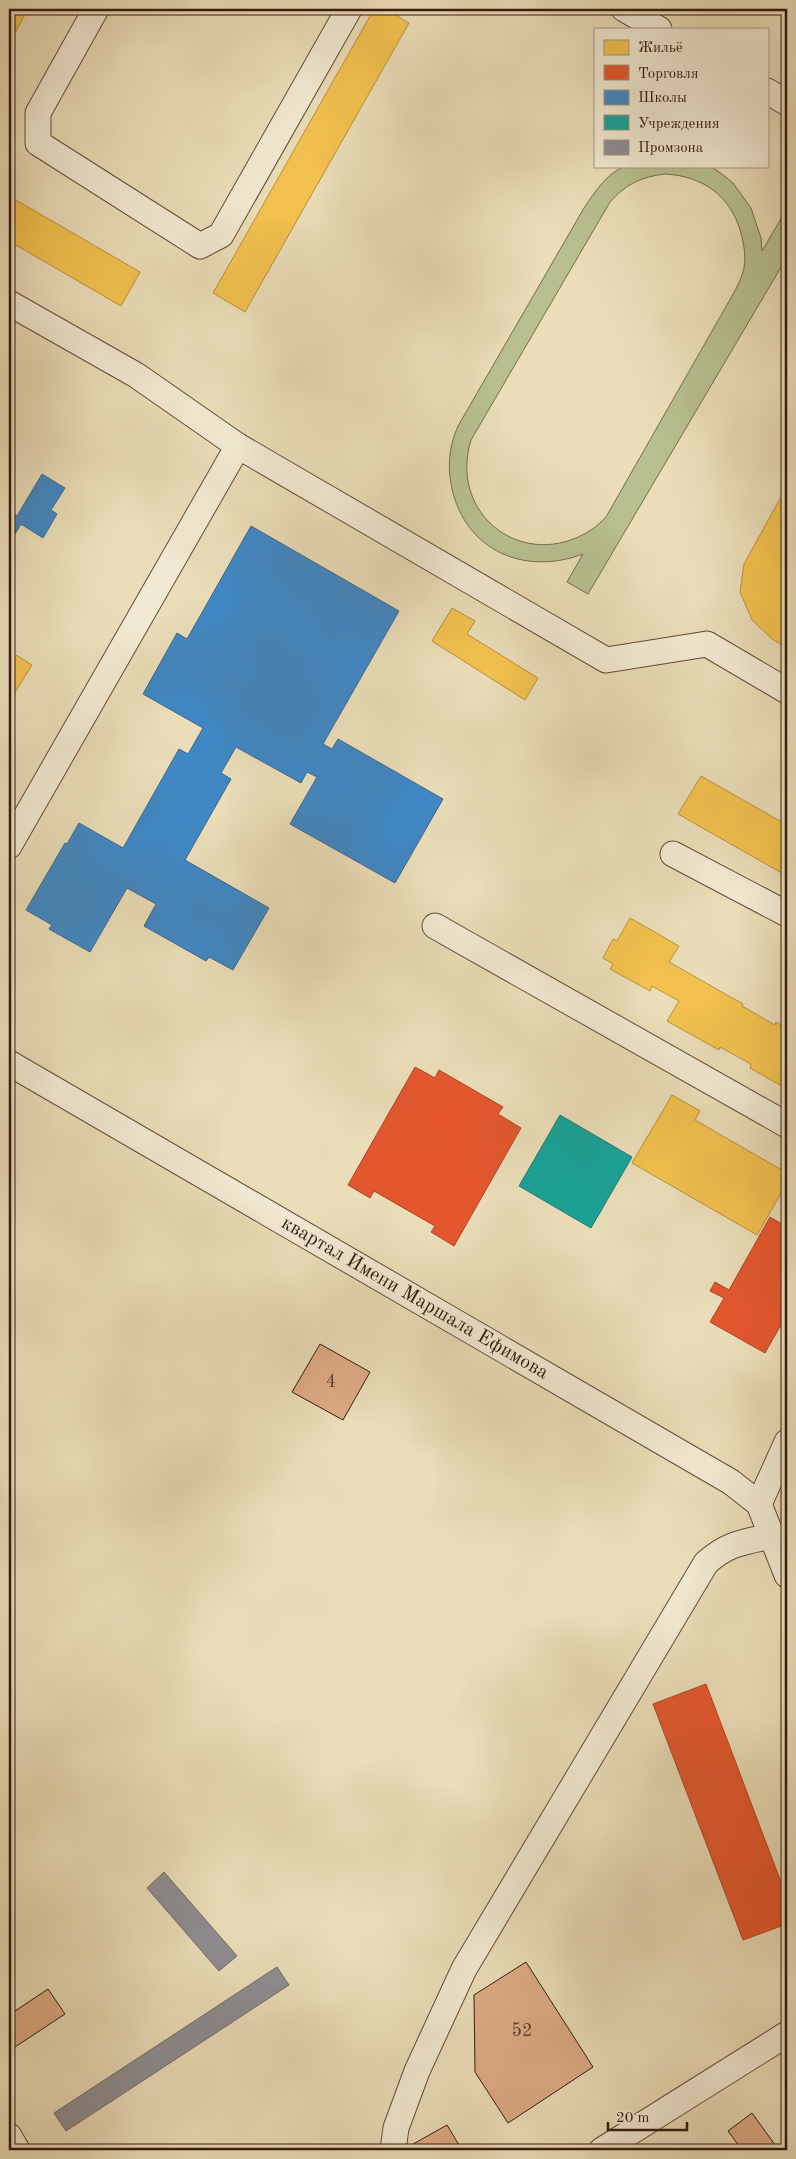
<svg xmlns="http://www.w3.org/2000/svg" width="796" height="2159" viewBox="0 0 796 2159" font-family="'Old Standard TT',serif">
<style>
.green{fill:#b7c08e;stroke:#766d4e;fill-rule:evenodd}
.homes{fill:#f2c14e;stroke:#b98f3b}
.shops{fill:#e4572e;stroke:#af4524}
.schools{fill:#3f88c5;stroke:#3c678e}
.public{fill:#17a398;stroke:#207a6f}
.industry{fill:#8d8d92;stroke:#726a6a}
.building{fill:#ddaa84;stroke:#341a0e}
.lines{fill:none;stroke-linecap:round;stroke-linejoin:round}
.minor-casing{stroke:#624b38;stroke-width:27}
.minor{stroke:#f1e9d1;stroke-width:25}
.labels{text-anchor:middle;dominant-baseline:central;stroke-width:5;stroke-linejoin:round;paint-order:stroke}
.number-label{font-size:18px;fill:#5e3e2c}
.street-label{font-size:20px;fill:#341a0e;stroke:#f1e9d1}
</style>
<rect width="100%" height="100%" fill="#eaddb8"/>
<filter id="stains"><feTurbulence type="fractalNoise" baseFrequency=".004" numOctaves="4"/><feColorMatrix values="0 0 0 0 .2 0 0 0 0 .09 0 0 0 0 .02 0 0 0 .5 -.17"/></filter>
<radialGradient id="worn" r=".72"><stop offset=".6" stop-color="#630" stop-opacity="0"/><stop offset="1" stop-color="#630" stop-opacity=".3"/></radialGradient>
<!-- green -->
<path class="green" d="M625,166H710L722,174L733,183L751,208L761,238L762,251L785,212L787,213V257L588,594L567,582L583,554C525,576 466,551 452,489C447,467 449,446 458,426L584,208C595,192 606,174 625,166ZM665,174C703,176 731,196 741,233C744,245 746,256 744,268C742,278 737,287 732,296L606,517C601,521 597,527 591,530C524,573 448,515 471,440L610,202C626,184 641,177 665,174Z"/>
<!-- homes -->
<g class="homes">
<path d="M9,9H28L9,44Z"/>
<path d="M374,9H385L409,23L245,312L213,293Z"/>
<path d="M9,196L140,272L121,306L9,241Z"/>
<path d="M787,486V575L785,587L787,593V648L772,639L752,620L740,592L744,564Z"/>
<path d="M452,608L475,621L467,634L538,678L525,700L432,641Z"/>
<path d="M16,655L32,665L14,694L9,691V667Z"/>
<path d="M701,776L787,825V876L678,814Z"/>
<path d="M630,918L679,946L669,962L743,1004L742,1006L775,1025L776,1022L787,1029V1089L750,1068L751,1064L720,1047L719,1050L667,1021L679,1001L652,986L650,991L610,969L613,964L603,958L613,939L617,941Z"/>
<path d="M672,1095L700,1111L695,1120L787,1173V1183L757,1235L632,1163Z"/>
</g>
<!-- shops -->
<g class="shops">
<path d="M415,1067L435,1078L439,1070L503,1107L498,1114L521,1128L454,1246L431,1232L435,1226L374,1191L370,1198L348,1185Z"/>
<path d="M770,1217L787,1227V1314L765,1353L710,1322L724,1298L710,1291L715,1282L729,1290Z"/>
<path d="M706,1684L787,1898V1924L743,1940L653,1704Z"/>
</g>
<!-- schools -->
<g class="schools">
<path d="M42,474L65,488L51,510L57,514L43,538L21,524L9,544V511L17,516Z"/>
<path d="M251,526L399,611L323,744L332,749L338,739L443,799L395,883L290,824L317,777L307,772L301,783L236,747L221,773L231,779L185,860L269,908L233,970L209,957L206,961L144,926L156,904L127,888L90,952L49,929L52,925L26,910L65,843L67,844L79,823L123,848L179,749L188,754L203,728L143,694L177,633L187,639Z"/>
</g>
<!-- public -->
<path class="public" d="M560,1115L632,1157L591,1228L519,1186Z"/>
<!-- industry -->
<g class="industry">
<path d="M164,1872L237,1956L219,1971L147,1888Z"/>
<path d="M277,1967L289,1985L66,2131L54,2113Z"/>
</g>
<!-- building -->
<g class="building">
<path d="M320,1344L370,1372L343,1420L292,1392Z"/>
<path d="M526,1962L593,2067L508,2123L475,2072L474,1995Z"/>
<path d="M48,1989L65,2014L9,2051V2015Z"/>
<path d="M752,2113L778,2149L776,2150H742L728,2131Z"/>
<path d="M447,2125L462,2150H407L406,2148Z"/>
</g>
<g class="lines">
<defs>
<g id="minor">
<path d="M96,9L38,113V143L200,246L221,235L349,9"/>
<path d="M624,9L659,29"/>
<path d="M767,91L787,103"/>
<path d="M9,303L136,375L238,446L606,660L707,644L787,691"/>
<path d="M9,846L238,446"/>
<path d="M673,854L787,914"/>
<path d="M435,926L787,1125"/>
<path id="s1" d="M9,1063L731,1482L759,1504L787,1575"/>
<path d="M759,1504L787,1442"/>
<path d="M9,2136L17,2150"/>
<path d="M393,2150L396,2128L417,2071L464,1969L706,1563C728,1543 744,1542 771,1536"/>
<path d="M602,2150L787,2034"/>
</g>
</defs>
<!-- minor casing -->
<use href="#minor" class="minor-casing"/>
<!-- minor -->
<use href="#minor" class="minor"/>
</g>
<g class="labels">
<!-- number labels -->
<g class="number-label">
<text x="331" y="1382">4</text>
<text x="522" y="2031">52</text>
</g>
<!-- street labels -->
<g class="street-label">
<text stroke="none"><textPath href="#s1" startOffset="469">квартал Имени Маршала Ефимова</textPath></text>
</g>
</g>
<!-- margin -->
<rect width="796" height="2159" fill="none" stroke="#eaddb8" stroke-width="30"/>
<rect x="10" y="10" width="776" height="2139" fill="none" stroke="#341a0e" stroke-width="2.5"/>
<rect x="15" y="15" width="766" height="2129" fill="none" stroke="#341a0e"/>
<!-- legend -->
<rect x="594" y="28" width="175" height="140" fill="#f1e9d1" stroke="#a59683"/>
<rect x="604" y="40" width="25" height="15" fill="#f2c14e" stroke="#a59683"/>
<text x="638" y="52" font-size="15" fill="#341a0e">Жильё</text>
<rect x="604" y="65" width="25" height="15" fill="#e4572e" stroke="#a59683"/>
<text x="638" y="78" font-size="15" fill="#341a0e">Торговля</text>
<rect x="604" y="90" width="25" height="15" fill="#3f88c5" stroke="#a59683"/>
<text x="638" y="102" font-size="15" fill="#341a0e">Школы</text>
<rect x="604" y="115" width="25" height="15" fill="#17a398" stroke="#a59683"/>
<text x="638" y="128" font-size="15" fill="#341a0e">Учреждения</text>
<rect x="604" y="140" width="25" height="15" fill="#8d8d92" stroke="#a59683"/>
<text x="638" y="152" font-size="15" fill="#341a0e">Промзона</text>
<!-- scale -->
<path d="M608 2122v8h79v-8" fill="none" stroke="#341a0e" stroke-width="2.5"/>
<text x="616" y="2122" font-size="15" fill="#341a0e" stroke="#f1e9d1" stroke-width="4" paint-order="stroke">20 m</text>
<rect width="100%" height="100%" filter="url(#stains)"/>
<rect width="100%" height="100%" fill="url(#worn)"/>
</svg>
